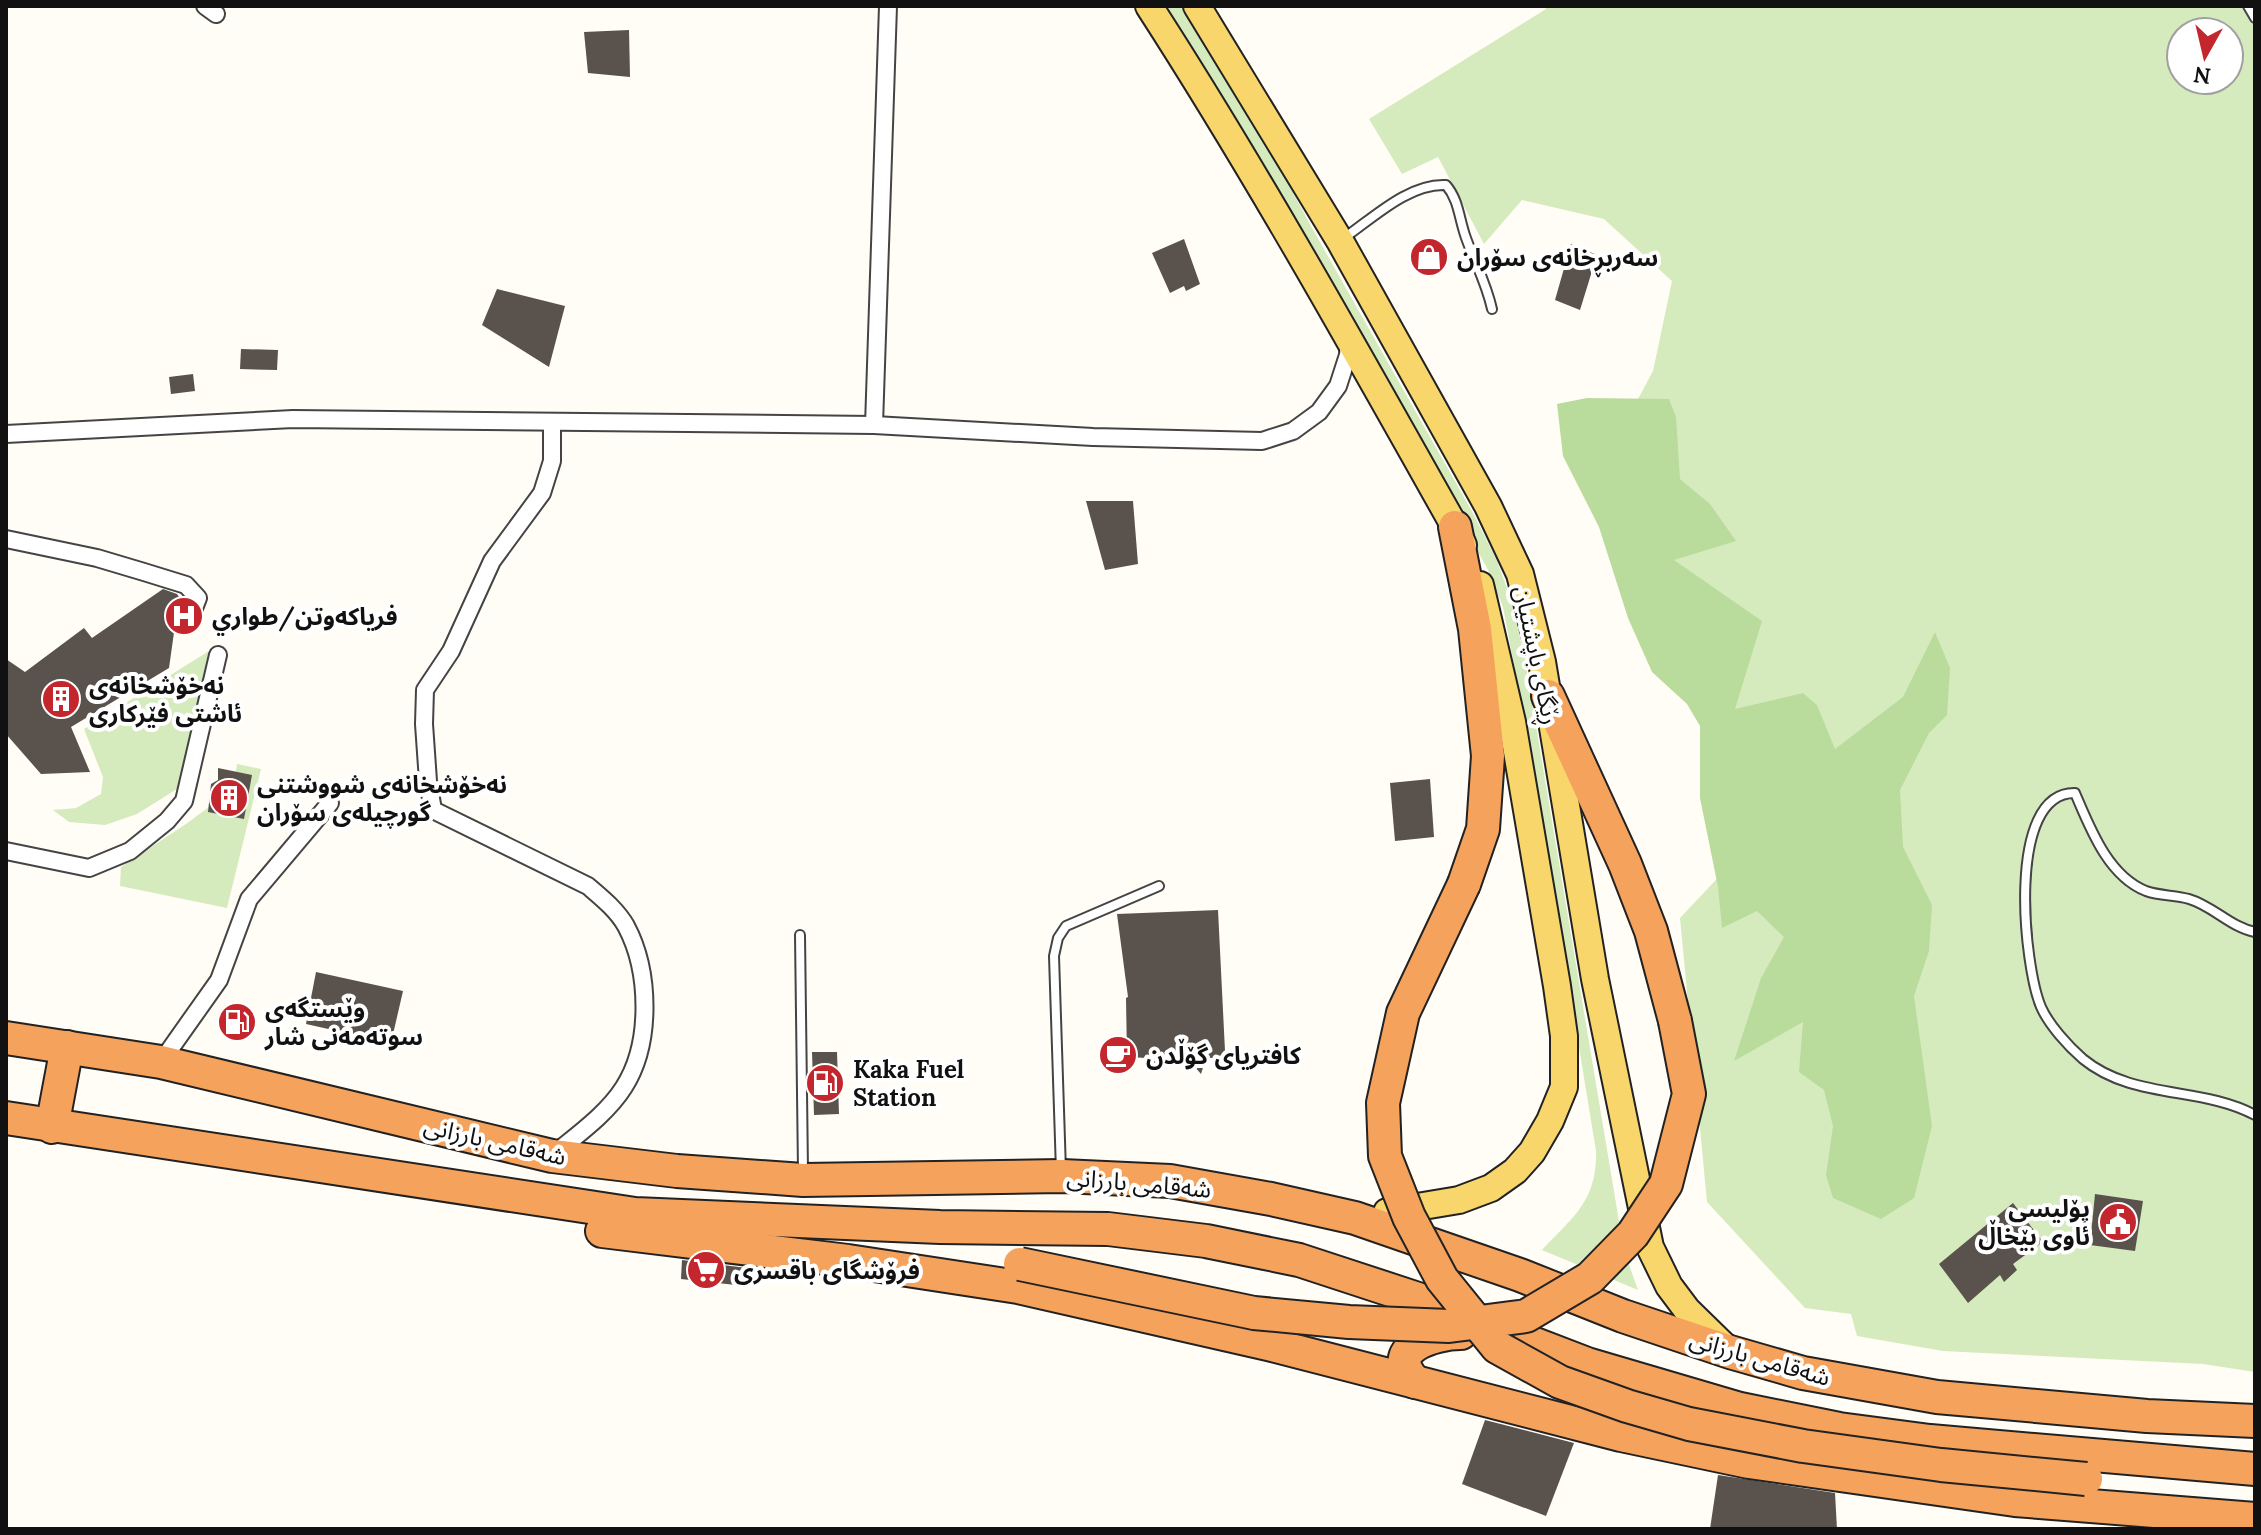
<svg xmlns="http://www.w3.org/2000/svg" width="2261" height="1535" viewBox="0 0 2261 1535" font-family="Lora,'Noto Sans Arabic',serif">
<style>
.green{fill:#d5ebbd;fill-rule:evenodd}
.forest{fill:#b9dc9c}
.building{fill:#5a524d}
.lines{fill:none;stroke-linecap:round;stroke-linejoin:round}
.lane-casing{stroke:#444;stroke-width:12}
.street-casing{stroke:#444;stroke-width:20}
.primary-casing{stroke:#222;stroke-width:30}
.highway-casing{stroke:#222;stroke-width:36}
.lane{stroke:#fff;stroke-width:8}
.street{stroke:#fff;stroke-width:16}
.primary{stroke:#f9d66b;stroke-width:26}
.highway{stroke:#f5a25d;stroke-width:32}
.highway-bridge-casing{stroke:#222;stroke-width:36;stroke-linecap:butt}
.highway-bridge{stroke:#f5a25d;stroke-width:32}
.labels{text-anchor:middle;dominant-baseline:central;stroke-width:8;stroke-linejoin:round;paint-order:stroke}
.poi-label{font-size:24px;font-weight:bold;fill:#111;stroke:#fff;text-anchor:start}
.street-label{font-size:24px;fill:#111;stroke:#fff}
</style>
<rect width="100%" height="100%" fill="#fffdf5"/>
<!-- green -->
<g class="green">
<path d="M1167,6H1181L1243,110L1273,155L1312,228L1474,515L1497,561L1511,599L1525,660L1624,1251L1638,1290L1542,1250C1574,1216 1597,1201 1596,1151L1532,760L1503,607L1488,570L1406,420L1268,174Z"/>
<path d="M1545,6H2255V1372L2203,1364L1943,1351L1857,1336L1851,1314L1805,1308L1707,1202L1680,918L1742,852L1621,431L1653,371L1672,281L1604,219L1522,200L1484,244L1438,157L1402,174L1369,119L1546,9ZM2181,32H2229V80H2181Z"/>
<path d="M209,651L185,784L137,814L105,825L69,822L53,810L76,808L101,794L103,777L84,729Z"/>
<path d="M237,764L261,769L227,908L120,886L121,867L186,824L233,789Z"/>
</g>
<!-- forest -->
<path class="forest" d="M1587,398L1669,399L1676,417L1680,479L1710,504L1736,541L1674,560L1762,621L1735,709L1803,693L1817,705L1835,749L1903,697L1935,632L1950,668L1947,715L1929,733L1900,790L1903,847L1932,905L1929,951L1914,996L1932,1126L1914,1198L1881,1219L1833,1198L1826,1175L1833,1126L1824,1090L1799,1072L1803,1022L1734,1061L1761,978L1784,937L1757,911L1722,928L1718,887L1700,798V726L1687,704L1652,672L1628,618L1599,527L1563,456L1557,404Z"/>
<!-- building -->
<g class="building">
<path d="M629,30L630,77L588,73L584,32Z"/>
<path d="M1184,239L1200,284L1186,291L1184,286L1170,293L1152,253Z"/>
<path d="M1571,244L1597,255L1580,310L1555,300Z"/>
<path d="M497,289L565,306L549,367L482,325Z"/>
<path d="M241,349L278,350L277,370L240,369Z"/>
<path d="M193,374L195,391L171,394L169,377Z"/>
<path d="M1086,501H1133L1138,564L1105,570Z"/>
<path d="M163,589L177,594L179,597L169,668L71,727L90,772L41,774L6,734V659L25,672L84,628L92,638Z"/>
<path d="M218,768L252,775L244,819L208,812L211,784L218,780Z"/>
<path d="M1430,779L1434,837L1395,841L1390,783Z"/>
<path d="M1218,910L1225,1051L1220,1058H1206L1201,1074L1188,1059H1169L1158,1066H1149L1147,1058L1127,1057L1126,998L1128,997L1117,914Z"/>
<path d="M316,972L403,991L391,1043L306,1024Z"/>
<path d="M812,1052H837L839,1114L814,1115Z"/>
<path d="M2095,1194L2143,1201L2135,1251L2090,1245Z"/>
<path d="M2013,1203L2043,1242L2013,1264L2017,1270L2004,1282L2000,1275L1968,1303L1939,1264Z"/>
<path d="M682,1260L747,1268L745,1286L681,1279Z"/>
<path d="M1485,1420L1574,1443L1546,1516L1462,1484Z"/>
<path d="M1718,1475L1835,1493L1837,1529H1710Z"/>
</g>
<g class="lines">
<defs>
<g id="lane">
<path d="M2248,6L2255,18"/>
<path d="M1344,238C1373,218 1409,183 1446,185C1459,200 1459,219 1466,238C1475,263 1486,282 1492,309"/>
<path d="M2255,932C2230,927 2213,906 2189,899C2175,895 2160,896 2146,891C2108,876 2090,828 2075,793C2005,792 2024,967 2041,1007C2049,1025 2068,1046 2083,1059C2133,1100 2201,1086 2255,1115"/>
<path d="M800,935L803,1171"/>
<path d="M1061,1171L1054,956L1058,938L1066,926L1159,886"/>
</g>
<g id="street">
<path d="M205,6L216,14"/>
<path d="M552,422V461L542,493L492,561L451,651L425,690L424,724L428,781L433,810L588,886C602,898 617,910 626,926C650,971 652,1043 624,1087C607,1114 577,1135 553,1155"/>
<path d="M874,425L888,6"/>
<path d="M6,434L293,419L874,425L1093,437L1262,441L1293,431L1319,412L1338,386L1348,355L1349,339"/>
<path d="M6,539L97,558L144,572L186,585L198,598L193,611"/>
<path d="M6,851L89,868L130,851L167,821L184,801L218,655"/>
<path d="M161,1062L219,980L249,899L330,803"/>
</g>
<g id="primary">
<path d="M1149,6C1258,175 1356,351 1455,527L1463,545"/>
<path d="M1197,6L1340,241L1488,506L1520,574L1542,662L1595,979L1650,1247L1669,1286L1687,1310L1728,1350"/>
<path d="M1387,1212L1459,1200L1491,1188L1515,1171L1532,1152L1550,1121L1564,1087V1036L1557,986L1512,722L1480,585"/>
</g>
<g id="highway">
<path d="M1455,527L1475,629L1488,756L1483,829L1464,884"/>
<path d="M1548,696L1625,864L1651,931L1675,1021"/>
<path d="M6,1038L161,1062L552,1156L677,1171L803,1180L1062,1176L1170,1181L1271,1199L1355,1218L1520,1275L1623,1316L1730,1352L1803,1373L1937,1397L2147,1416L2255,1421"/>
<path d="M6,1118L635,1214L940,1227L1108,1229L1206,1241L1299,1260L1418,1299L1587,1364L1740,1409L1839,1429L1930,1441L2255,1469"/>
<path d="M52,1127L67,1047"/>
<path d="M602,1231L848,1261L1018,1287L1272,1345L1621,1435L1749,1462L2015,1500L2255,1519"/>
<path d="M1415,1382C1382,1348 1435,1333 1461,1333"/>
</g>
</defs>
<!-- lane casing -->
<use href="#lane" class="lane-casing"/>
<!-- street casing -->
<use href="#street" class="street-casing"/>
<!-- primary casing -->
<use href="#primary" class="primary-casing"/>
<!-- highway casing -->
<use href="#highway" class="highway-casing"/>
<!-- lane -->
<use href="#lane" class="lane"/>
<!-- street -->
<use href="#street" class="street"/>
<!-- primary -->
<use href="#primary" class="primary"/>
<!-- highway -->
<use href="#highway" class="highway"/>
<defs>
<g id="highway-bridge">
<path d="M1464,884L1403,1013L1383,1103L1385,1156L1409,1217L1442,1279L1497,1347L1560,1382L1627,1406L1689,1424L1803,1446L1941,1465L2086,1479"/>
<path d="M1020,1264L1254,1313L1349,1322L1449,1326L1526,1316L1590,1278L1633,1234L1666,1184L1689,1094L1675,1021"/>
</g>
</defs>
<!-- highway-bridge casing -->
<use href="#highway-bridge" class="highway-bridge-casing"/>
<!-- highway-bridge -->
<use href="#highway-bridge" class="highway-bridge"/>
</g>
<!-- icons -->
<defs>
<symbol id="shop-disc" viewBox="-11 -11 22 22"><circle r="9.5" fill="#c4262e" stroke="#fff"/><path d="M-5-2.5h2.3a2.7 3.5 0 0 1 5.4 0H5L5.5 6h-11ZM-1.5-2.5h3a1.5 2.3 0 0 0-3 0Z" fill="#fff"/></symbol>
<symbol id="hospital-disc" viewBox="-11 -11 22 22"><circle r="9.5" fill="#c4262e" stroke="#fff"/><path d="M-5-5h3v3.5h4V-5h3V5h-3V1.5h-4V5h-3Z" fill="#fff"/></symbol>
<symbol id="building-disc" viewBox="-11 -11 22 22"><circle r="9.5" fill="#c4262e" stroke="#fff"/><path d="M-4-6H4V6H1V3H-1V6H-4ZM-2.5-4.3h1.7v1.8h-1.7ZM.8-4.3h1.7v1.8H.8ZM-2.5-1h1.7V.8h-1.7ZM.8-1h1.7V.8H.8Z" fill="#fff"/></symbol>
<symbol id="fuel-disc" viewBox="-11 -11 22 22"><circle r="9.5" fill="#c4262e" stroke="#fff"/><path d="M-5.5-6h7V0h2V4h1.3V-2.5L3-4.5l.8-.8L6-3V5H2.5V1h-1V6h-7ZM-4.2-4.7v3.2H.2V-4.7Z" fill="#fff"/></symbol>
<symbol id="cafe-disc" viewBox="-11 -11 22 22"><circle r="9.5" fill="#c4262e" stroke="#fff"/><path d="M-5.5-4.5H6V0H3Q3 3.5 0 3.5H-2.5Q-5.5 3.5-5.5 0ZM3-3.2v2h1.7v-2ZM-6 4.5H4V6H-6Z" fill="#fff"/></symbol>
<symbol id="civic-disc" viewBox="-11 -11 22 22"><circle r="9.5" fill="#c4262e" stroke="#fff"/><path d="M-.6-6.5H3V-4.5H.6V-3L4-1V1h2V6H-6V1h2V-1L-.6-3ZM-1.2 2.5V6h2.4V2.5Z" fill="#fff"/></symbol>
<symbol id="supermarket-disc" viewBox="-11 -11 22 22"><circle r="9.5" fill="#c4262e" stroke="#fff"/><path d="M-6-5.5h2.5l.6 2H6L4.5 2H-2.5L-4.4-4H-6ZM-1.5 3.2a1.3 1.3 0 1 0 .1 0ZM3 3.2a1.3 1.3 0 1 0 .1 0Z" fill="#fff"/></symbol>
</defs>
<g fill-rule="evenodd">
<use href="#shop-disc" x="1407" y="235" width="44" height="44"/>
<use href="#hospital-disc" x="162" y="594" width="44" height="44"/>
<use href="#building-disc" x="39" y="677" width="44" height="44"/>
<use href="#building-disc" x="207" y="776" width="44" height="44"/>
<use href="#fuel-disc" x="215" y="1000" width="44" height="44"/>
<use href="#cafe-disc" x="1096" y="1033" width="44" height="44"/>
<use href="#fuel-disc" x="803" y="1061" width="44" height="44"/>
<use href="#civic-disc" x="2096" y="1200" width="44" height="44"/>
<use href="#supermarket-disc" x="684" y="1248" width="44" height="44"/>
</g>
<g class="labels">
<!-- poi labels -->
<g class="poi-label">
<text x="1457" y="257">سەربڕخانەی سۆران</text>
<text x="212" y="616">فریاکەوتن/طواري</text>
<text x="89" y="685">نەخۆشخانەی<tspan x="89" dy="28">ئاشتی فێرکاری</tspan></text>
<text x="257" y="784">نەخۆشخانەی شووشتنی<tspan x="257" dy="28">گورچیلەی سۆران</tspan></text>
<text x="265" y="1008">وێستگەی<tspan x="265" dy="28">سوتەمەنی شار</tspan></text>
<text x="1146" y="1055">کافتریای گۆڵدن</text>
<text x="853" y="1069">Kaka Fuel<tspan x="853" dy="28">Station</tspan></text>
<text x="2090" y="1208" text-anchor="end">پۆلیسی<tspan x="2090" dy="28">ئاوی بێخاڵ</tspan></text>
<text x="734" y="1270">فرۆشگای باقسری</text>
</g>
<!-- street labels -->
<g class="street-label">
<text transform="translate(1537 655) rotate(78)">ڕێگای باپشتیان</text>
<text transform="translate(495 1141) rotate(13)">شەقامی بارزانی</text>
<text transform="translate(1139 1183) rotate(5)">شەقامی بارزانی</text>
<text transform="translate(1760 1358) rotate(16)">شەقامی بارزانی</text>
</g>
</g>
<!-- border -->
<rect width="2261" height="1535" fill="none" stroke="#111111" stroke-width="16"/>
<!-- north arrow -->
<g transform="translate(2205 56) rotate(188)"><circle r="38" fill="#ffffff" stroke="#a0a0a0" stroke-width="2"/>
<path d="M0-6L14 30L0 20L-14 30Z" fill="#c4262e"/>
<text y="-12" font-size="22" font-weight="bold" text-anchor="middle" fill="#111111">N</text>
</g>
</svg>
